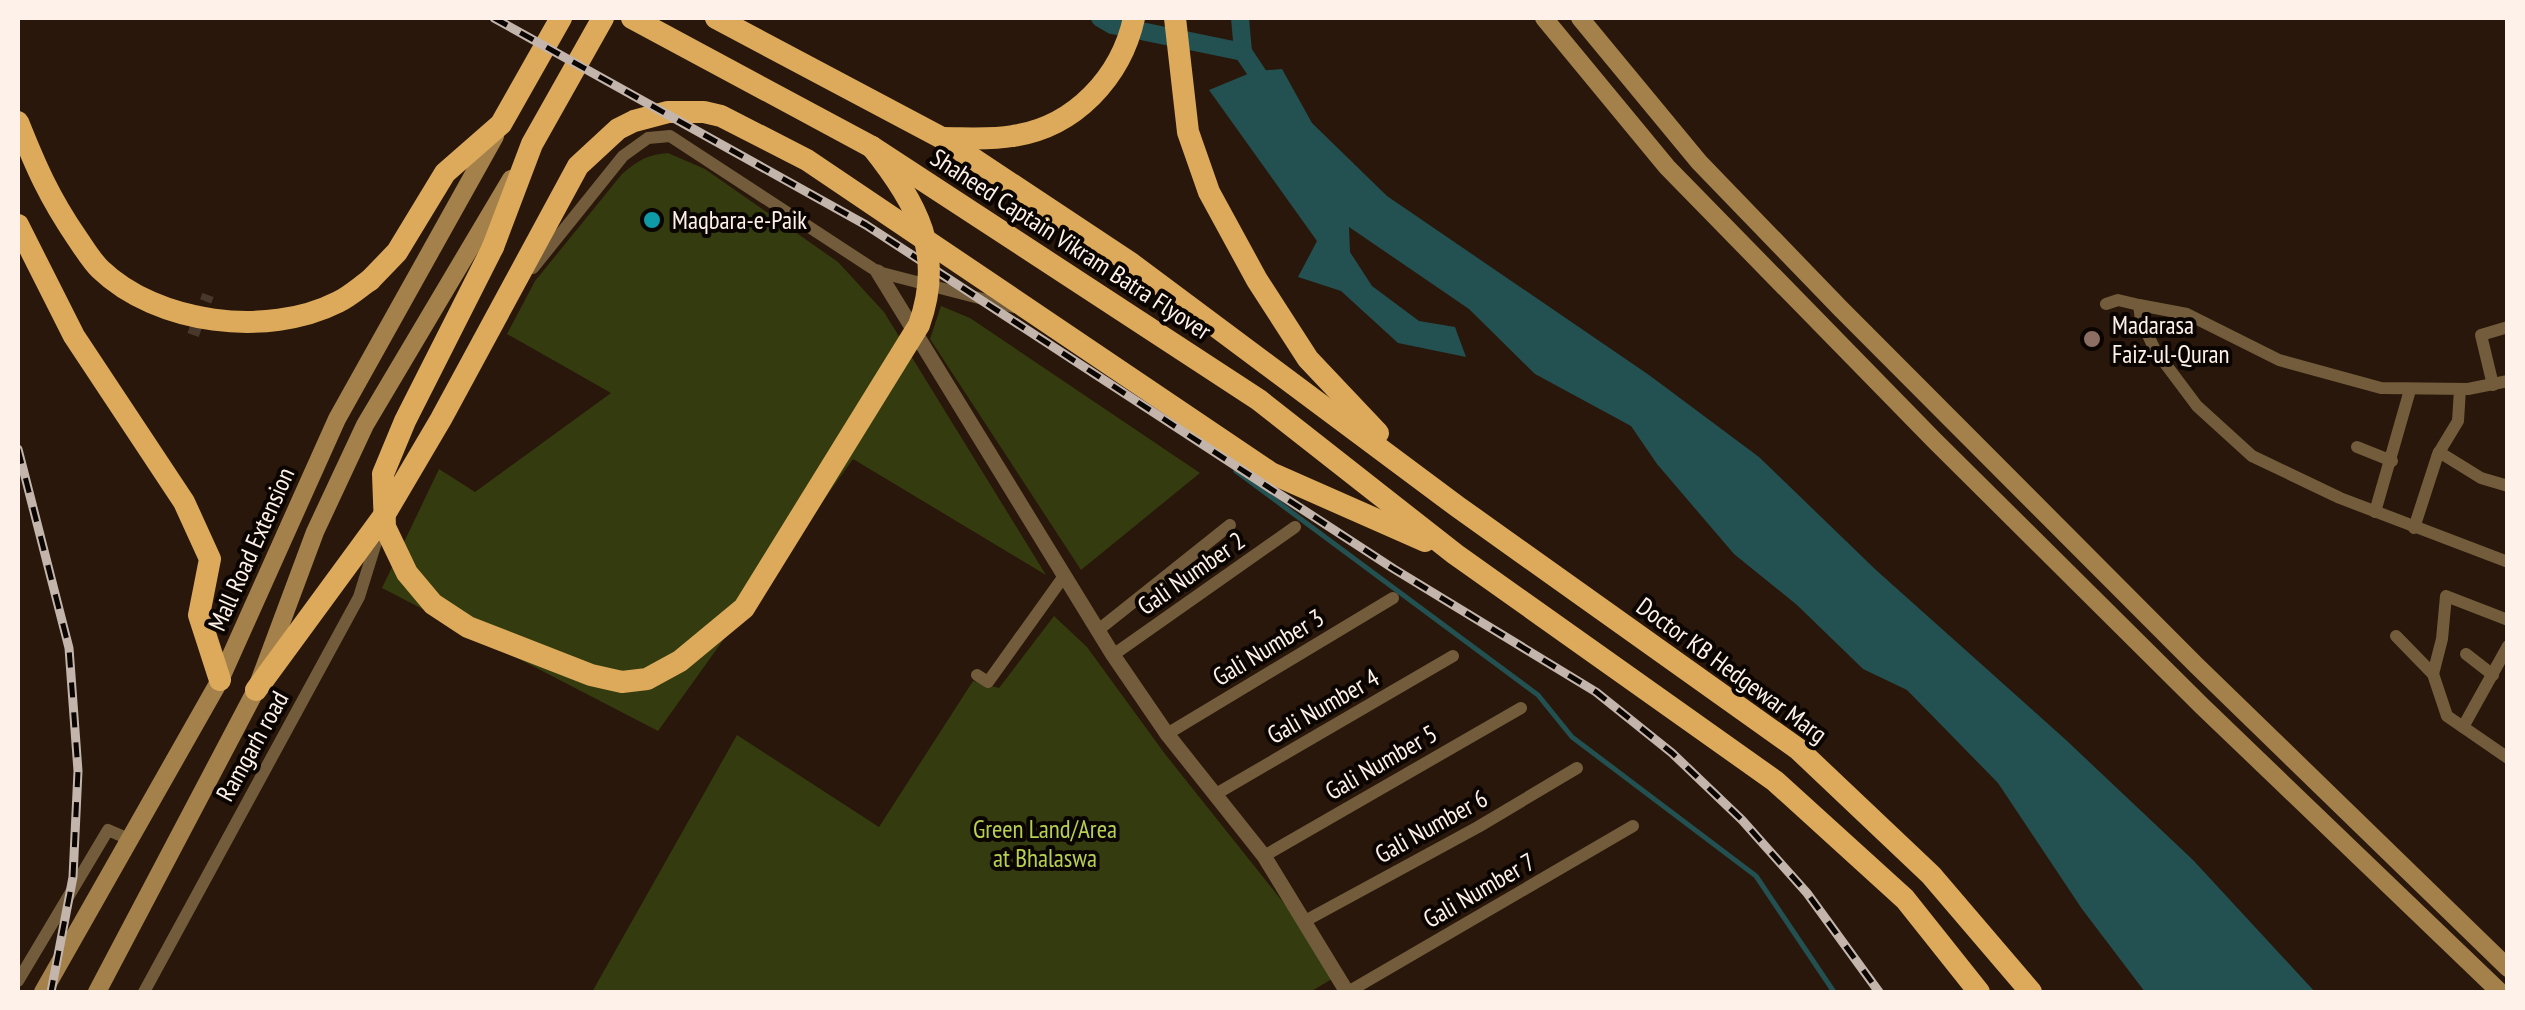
<svg xmlns="http://www.w3.org/2000/svg" width="2525" height="1010" viewBox="0 0 2525 1010" font-family="'PT Sans Narrow',sans-serif">
<style>
.green{fill:#333b0f}
.water{fill:#235051}
.lines{fill:none;stroke-linecap:round;stroke-linejoin:round}
.stream{stroke:#235051;stroke-width:5}
.canal{stroke:#235051;stroke-width:18}
.minor-tunnel{stroke:#48382b;stroke-width:12;stroke-dasharray:12 6;stroke-linecap:butt}
.minor{stroke:#725c3b;stroke-width:12}
.tertiary{stroke:#725c3b;stroke-width:15}
.secondary{stroke:#a4814b;stroke-width:18}
.trunk{stroke:#dcaa5a;stroke-width:22}
.rail-casing{stroke:#c3b5ac;stroke-width:9}
.rail{stroke:#0b0502;stroke-width:5;stroke-dasharray:15;stroke-linecap:butt}
.trunk-bridge{stroke:#dcaa5a;stroke-width:22}
.culture-dot{fill:#0f9aa8;stroke:#0b0502;stroke-width:4}
.education-dot{fill:#8d6e63;stroke:#0b0502;stroke-width:4}
.labels{text-anchor:middle;dominant-baseline:central;stroke-width:8;stroke-linejoin:round;paint-order:stroke}
.poi-label{font-size:25px;fill:#fef1e9;stroke:#0b0502;text-anchor:start}
.street-label{font-size:25px;fill:#fef1e9;stroke:#0b0502}
.park-label{font-size:25px;fill:#b8d052;stroke:#0b0502}
</style>
<rect width="100%" height="100%" fill="#28170a"/>
<!-- green -->
<g class="green">
<path d="M668,153L705,169L838,262L884,312L1046,575L853,459L658,731L382,588L439,469L475,492L611,393L507,334L535,281L622,174C637,161 648,154 668,153Z"/>
<path d="M941,306L970,318L1200,473L1081,570L930,339Z"/>
<path d="M1054,616L1087,647L1165,754L1298,921L1332,979L1310,992H592L737,735L879,827L973,681L999,688Z"/>
</g>
<!-- water -->
<path class="water" d="M1282,69L1312,123L1387,196L1649,375L1759,457L1876,570L2066,740L2193,860L2315,992H2145L2082,909L1998,783L1907,690L1863,669L1797,605L1734,554L1657,464L1631,426L1535,374L1469,309L1349,227L1350,252L1372,286L1419,321L1455,327L1466,357L1398,343L1341,291L1298,277L1317,241L1209,90L1255,71Z"/>
<g class="lines">
<!-- stream -->
<path class="stream" d="M1236,471L1538,695L1572,737L1756,876L1834,992"/>
<!-- canal -->
<g class="canal">
<path d="M1100,18L1112,25L1243,52L1269,91"/>
<path d="M1240,18L1243,52"/>
</g>
<!-- minor-tunnel -->
<path class="minor-tunnel" d="M193,335L208,295"/>
<!-- minor -->
<g class="minor">
<path d="M533,268L623,156L648,138L670,136L878,272L1014,307"/>
<path d="M2106,304L2118,300L2139,305L2141,320L2155,350L2197,406L2252,456L2340,498L2508,562"/>
<path d="M2139,305L2187,314L2279,360L2381,388L2468,389L2508,381"/>
<path d="M2493,385L2481,335L2508,327"/>
<path d="M2357,447L2392,461"/>
<path d="M2439,452L2481,478L2508,486"/>
<path d="M2375,512L2410,390"/>
<path d="M2414,528L2438,454L2458,421L2460,389"/>
<path d="M1097,631L1230,525"/>
<path d="M2396,636L2433,674L2447,716L2508,758"/>
<path d="M2466,654L2493,675"/>
<path d="M1113,655L1295,527"/>
<path d="M2433,674L2442,639L2446,596L2508,620"/>
<path d="M977,675L988,682L1064,576"/>
<path d="M2463,727L2508,646"/>
<path d="M1167,734L1393,598"/>
<path d="M1216,794L1453,656"/>
<path d="M1264,856L1521,708"/>
<path d="M1305,921L1478,827L1577,768"/>
<path d="M18,981L108,830L131,840"/>
<path d="M144,992L359,597L378,536"/>
<path d="M1348,992L1633,826"/>
</g>
<!-- tertiary -->
<path class="tertiary" d="M878,272L1113,655L1167,734L1264,856L1347,992"/>
<!-- secondary -->
<g class="secondary">
<path d="M1544,18L1667,167L1934,440L2202,706L2500,992"/>
<path d="M1580,18L1699,162L1841,309L2196,665L2508,968"/>
<path d="M43,992L220,680L337,419L495,136"/>
<path d="M97,992L256,690L315,532L365,425L511,179"/>
</g>
<!-- trunk -->
<g class="trunk">
<path d="M632,18L872,147L1259,400L1455,554L1775,781L1905,899L1979,992"/>
<path d="M716,18L942,138L1132,264L1458,507L1798,749L1931,875L2031,992"/>
<path d="M1175,18L1188,132L1209,192L1257,280L1308,359L1378,433"/>
<path d="M942,138C966,138 990,140 1013,136C1075,127 1121,77 1134,18"/>
<path d="M18,225L74,336L184,502L210,559L199,615L220,680"/>
<path d="M493,247L532,144L603,18"/>
<path d="M370,280L397,252L445,173L501,124L561,18"/>
<path d="M256,690L385,514L441,419L578,166L618,129L634,121L668,112H704L721,116L807,160L1271,473L1425,541"/>
</g>
<defs>
<g id="rail">
<path d="M494,18L866,225L1394,569L1596,692L1672,753L1742,820L1807,893L1879,992"/>
<path d="M18,449L69,648L78,771L73,877L51,992"/>
</g>
</defs>
<!-- rail casing -->
<use href="#rail" class="rail-casing"/>
<!-- rail -->
<use href="#rail" class="rail"/>
<!-- trunk-bridge -->
<g class="trunk-bridge">
<path d="M18,122C36,167 49,197 77,238C84,248 91,260 100,269C157,324 267,338 338,302C349,297 360,287 370,280"/>
<path d="M493,247L405,421L383,474L385,527L407,573L433,604L468,627L591,675L622,682L647,679L680,661L744,608L919,325C945,253 917,203 872,147"/>
</g>
</g>
<!-- markers -->
<circle class="culture-dot" cx="652" cy="220" r="10"/>
<circle class="education-dot" cx="2092" cy="339" r="10"/>
<g class="labels">
<!-- poi labels -->
<g class="poi-label">
<text x="672" y="220">Maqbara-e-Paik</text>
<text x="2112" y="325">Madarasa<tspan x="2112" dy="29">Faiz-ul-Quran</tspan></text>
</g>
<!-- street labels -->
<g class="street-label">
<text transform="translate(1071 244) rotate(33)">Shaheed Captain Vikram Batra Flyover</text>
<text transform="translate(251 549) rotate(-66)">Mall Road Extension</text>
<text transform="translate(1191 573) rotate(-35)">Gali Number 2</text>
<text transform="translate(1268 647) rotate(-31)">Gali Number 3</text>
<text transform="translate(1732 670) rotate(36)">Doctor KB Hedgewar Marg</text>
<text transform="translate(1323 706) rotate(-30)">Gali Number 4</text>
<text transform="translate(252 746) rotate(-61)">Ramgarh road</text>
<text transform="translate(1381 762) rotate(-30)">Gali Number 5</text>
<text transform="translate(1431 826) rotate(-29)">Gali Number 6</text>
<text transform="translate(1479 890) rotate(-30)">Gali Number 7</text>
</g>
<!-- park labels -->
<g class="park-label">
<text x="1045" y="829">Green Land/Area<tspan x="1045" dy="29">at Bhalaswa</tspan></text>
</g>
</g>
<!-- border -->
<rect width="2525" height="1010" fill="none" stroke="#fef1e9" stroke-width="40"/>
</svg>
